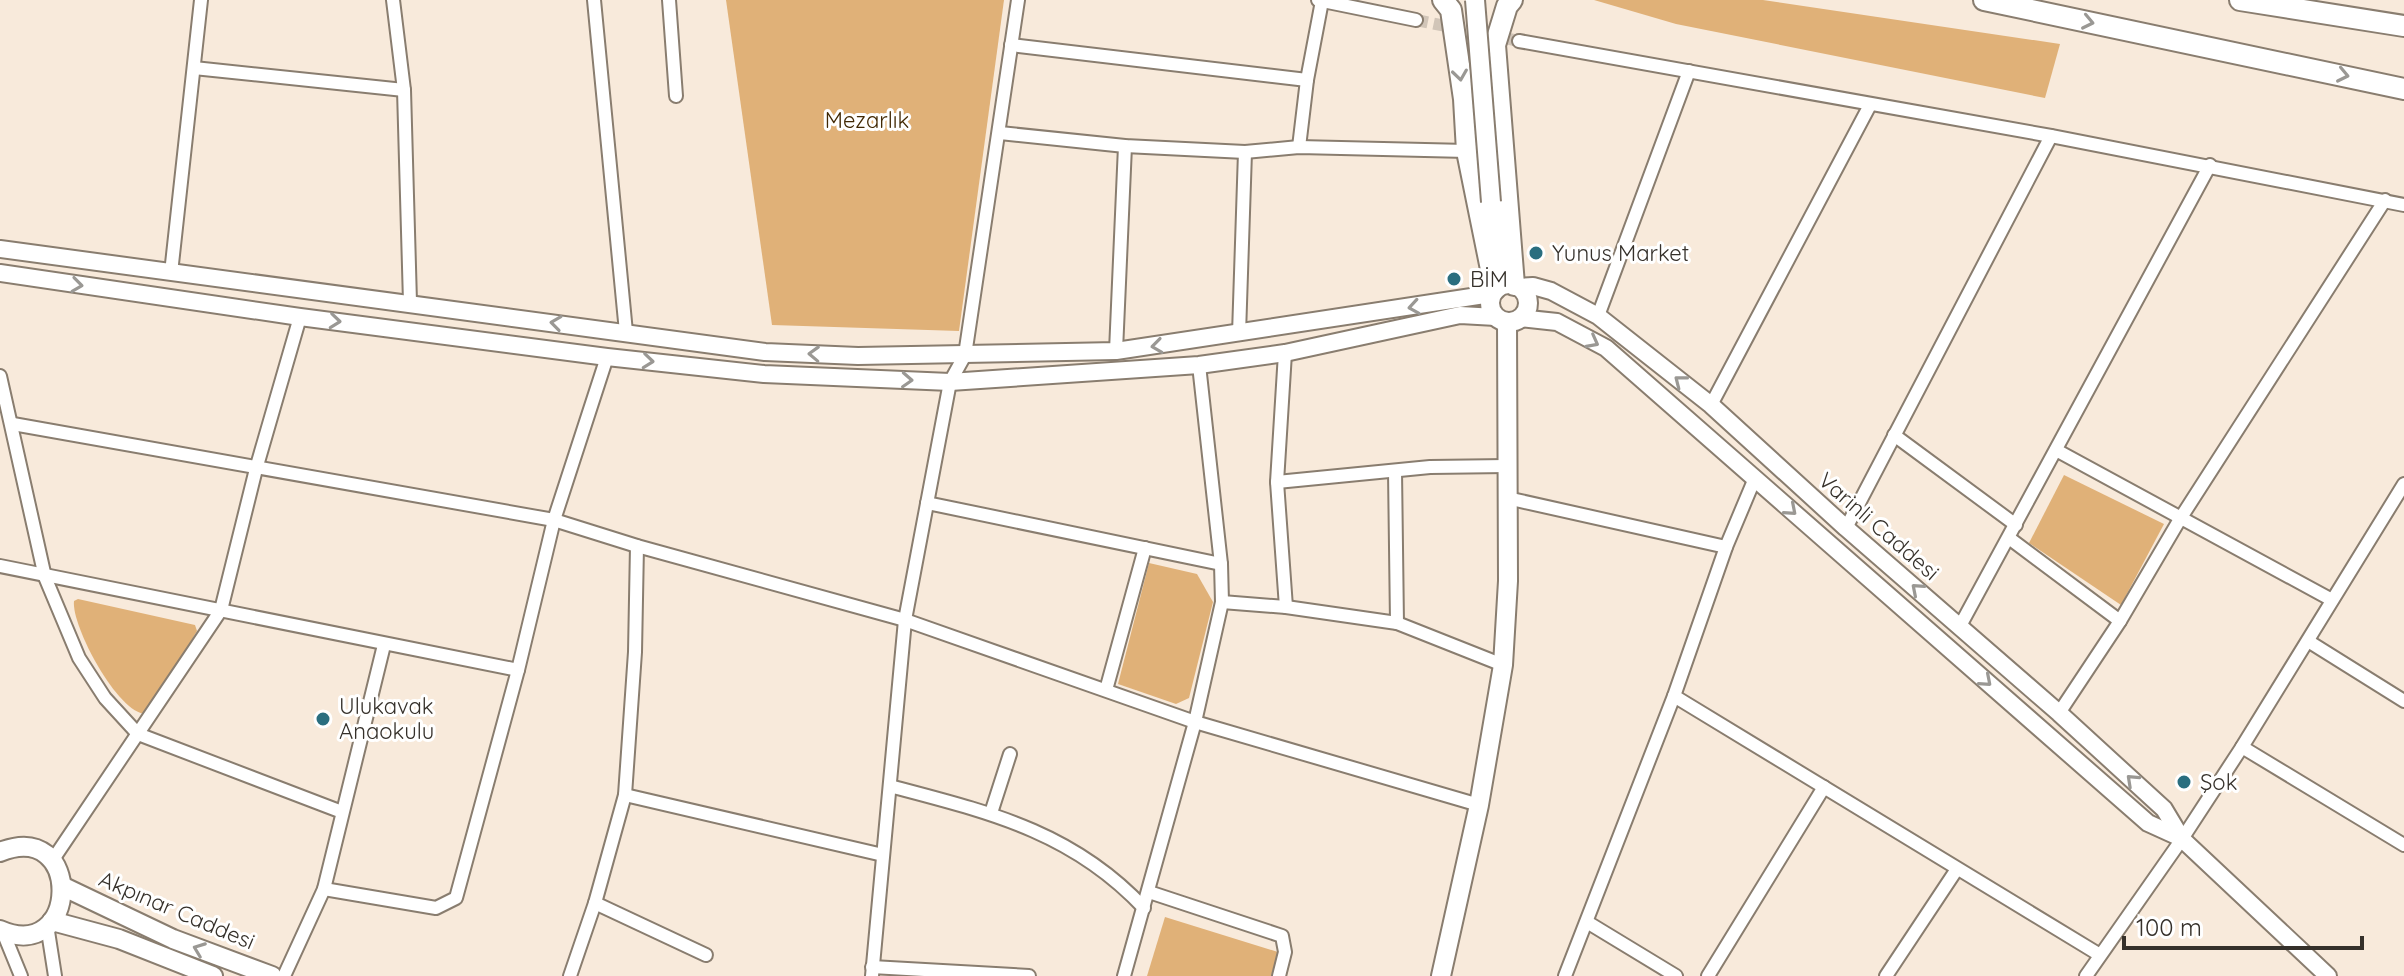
<svg xmlns="http://www.w3.org/2000/svg" width="2404" height="976" viewBox="0 0 2404 976" font-family="Quicksand,sans-serif">
<style>
.green{fill:#e0b178}
.lines{fill:none;stroke-linecap:round;stroke-linejoin:round}
.minor-tunnel{stroke:#d1c5b8;stroke-width:12;stroke-dasharray:12 6;stroke-linecap:butt}
.minor-casing{stroke:#897d6f;stroke-width:16}
.tertiary-casing{stroke:#897d6f;stroke-width:20}
.secondary-casing{stroke:#897d6f;stroke-width:22}
.trunk-casing{stroke:#897d6f;stroke-width:24}
.minor{stroke:#fff;stroke-width:12}
.tertiary{stroke:#fff;stroke-width:16}
.secondary{stroke:#fff;stroke-width:18}
.trunk{stroke:#fff;stroke-width:20}
.secondary-bridge-casing{stroke:#897d6f;stroke-width:22;stroke-linecap:butt}
.secondary-bridge{stroke:#fff;stroke-width:18}
.oneway{stroke:#9a9894}
.poi-dot{fill:#2a6e7f;stroke:#fff;stroke-width:3}
.labels{text-anchor:middle;dominant-baseline:central;stroke-width:6;stroke-linejoin:round;paint-order:stroke}
.park-label{font-size:22px;fill:#412803;stroke:#fff}
.poi-label{font-size:22px;fill:#35302a;stroke:#fff;text-anchor:start}
.street-label{font-size:22px;fill:#35302a;stroke:#fff}
</style>
<rect width="100%" height="100%" fill="#f8eadb"/>
<!-- green -->
<g class="green">
<path d="M726,0H1004L959,331L772,325Z"/>
<path d="M1594,0H1763L2060,44L2045,98L1676,24Z"/>
<path d="M2064,475L2164,524L2121,605L2029,543Z"/>
<path d="M1149,563L1197,574L1213,602L1189,698L1176,704L1118,684Z"/>
<path d="M78,599L195,625L197,631L147,714C119,716 71,626 74,601Z"/>
<path d="M1165,917L1278,952L1271,976H1147Z"/>
</g>
<g class="lines">
<!-- minor-tunnel -->
<path class="minor-tunnel" d="M1416,20L1519,41"/>
<defs>
<g id="minor">
<path d="M393,0L404,90L410,302"/>
<path d="M594,0L626,332"/>
<path d="M669,0L676,96"/>
<path d="M1318,0L1416,20"/>
<path d="M1519,41L2051,136L2404,205"/>
<path d="M1011,45L1307,80"/>
<path d="M194,68L404,90"/>
<path d="M1000,133L1125,146L1245,152L1299,147L1467,151"/>
<path d="M1299,147L1307,80L1322,1"/>
<path d="M171,273L201,0"/>
<path d="M1598,316L1689,71"/>
<path d="M1239,334L1245,152"/>
<path d="M1116,351L1125,146"/>
<path d="M1285,353L1277,482L1286,607"/>
<path d="M0,376L45,577L79,658L105,698L138,734L342,812"/>
<path d="M1711,405L1870,105"/>
<path d="M13,424L554,520L637,546L905,620L1195,722L1479,805"/>
<path d="M1894,435L2016,525"/>
<path d="M2056,450L2332,600"/>
<path d="M1395,471L1397,623"/>
<path d="M1277,482L1430,467L1507,466"/>
<path d="M1507,498L1726,547"/>
<path d="M927,503L1221,564"/>
<path d="M1846,528L2051,136"/>
<path d="M2009,538L2120,621"/>
<path d="M0,566L518,670"/>
<path d="M1222,602L1286,607L1397,623L1503,665"/>
<path d="M1960,626L2210,165"/>
<path d="M2308,641L2404,701"/>
<path d="M1106,690L1145,548"/>
<path d="M1674,696L2100,955"/>
<path d="M2059,713L2120,621L2180,519L2385,200"/>
<path d="M2242,747L2404,845"/>
<path d="M890,786C988,812 1072,831 1144,908"/>
<path d="M625,795L883,855"/>
<path d="M991,813L1010,754"/>
<path d="M52,861L221,610L256,469L300,317"/>
<path d="M324,889L436,908L456,898L518,670L554,520L607,357"/>
<path d="M1149,892L1282,936L1285,952L1279,976"/>
<path d="M595,903L706,955"/>
<path d="M1587,922L1676,976"/>
<path d="M47,925L55,976"/>
<path d="M3,932L21,976"/>
<path d="M872,967L1029,976"/>
<path d="M284,976L324,889L384,645"/>
<path d="M570,976L595,903L625,795L635,652L637,546"/>
<path d="M872,976L905,620L950,382L965,355L1018,0"/>
<path d="M1124,976L1195,722L1222,602L1221,564L1199,365"/>
<path d="M1565,976L1674,696L1726,547L1755,478"/>
<path d="M1708,976L1824,787"/>
<path d="M1886,976L1957,869"/>
<path d="M2086,976L2182,839L2242,747L2404,484"/>
</g>
<g id="tertiary">
<path d="M0,249L765,352L858,356L1116,351L1491,294"/>
<path d="M0,273L300,317L607,357L764,374L950,382L1199,365L1285,353L1460,315L1496,317"/>
<path d="M1518,287L1533,286L1551,291L1598,316L1711,405L1846,528L2059,713L2164,809L2182,839L2328,976"/>
<path d="M1520,318L1557,322L1606,348L2148,823L2181,838"/>
</g>
<g id="secondary">
<path d="M1491,202L1504,284"/>
<circle cx="1509" cy="303" r="19"/>
<path d="M0,852C84,818 80,965 0,930"/>
<path d="M64,887L173,939L272,976"/>
<path d="M52,921L119,939L213,976"/>
<path d="M1441,976L1479,805L1503,665L1508,581L1507,322"/>
</g>
<g id="trunk">
<path d="M1443,0L1451,10L1464,99L1467,151L1495,289"/>
<path d="M1512,0L1507,6L1495,45L1514,285"/>
<path d="M1984,0L2404,89"/>
<path d="M2240,0L2404,26"/>
</g>
</defs>
<!-- minor casing -->
<use href="#minor" class="minor-casing"/>
<!-- tertiary casing -->
<use href="#tertiary" class="tertiary-casing"/>
<!-- secondary casing -->
<use href="#secondary" class="secondary-casing"/>
<!-- trunk casing -->
<use href="#trunk" class="trunk-casing"/>
<!-- minor -->
<use href="#minor" class="minor"/>
<!-- tertiary -->
<use href="#tertiary" class="tertiary"/>
<!-- secondary -->
<use href="#secondary" class="secondary"/>
<!-- trunk -->
<use href="#trunk" class="trunk"/>
<defs>
<path id="secondary-bridge" d="M1475,0L1491,202"/>
</defs>
<!-- secondary-bridge casing -->
<use href="#secondary-bridge" class="secondary-bridge-casing"/>
<!-- secondary-bridge -->
<use href="#secondary-bridge" class="secondary-bridge"/>
</g>
<!-- one-way arrows -->
<defs><path id="oneway-chevron" d="M-2-3.5L2.5 0L-2 3.5" fill="none" stroke-width="1.6" stroke-linecap="round" stroke-linejoin="round" transform="scale(2)"/></defs>
<g class="oneway">
<use href="#oneway-chevron" transform="translate(2088 22) rotate(12)"/>
<use href="#oneway-chevron" transform="translate(1460 75) rotate(82)"/>
<use href="#oneway-chevron" transform="translate(2343 75) rotate(12)"/>
<use href="#oneway-chevron" transform="translate(77 285) rotate(8)"/>
<use href="#oneway-chevron" transform="translate(1414 307) rotate(171)"/>
<use href="#oneway-chevron" transform="translate(335 321) rotate(6)"/>
<use href="#oneway-chevron" transform="translate(556 323) rotate(-172)"/>
<use href="#oneway-chevron" transform="translate(1593 342) rotate(28)"/>
<use href="#oneway-chevron" transform="translate(1157 346) rotate(172)"/>
<use href="#oneway-chevron" transform="translate(814 354) rotate(-178)"/>
<use href="#oneway-chevron" transform="translate(648 361) rotate(6)"/>
<use href="#oneway-chevron" transform="translate(907 380) rotate(3)"/>
<use href="#oneway-chevron" transform="translate(1680 381) rotate(-142)"/>
<use href="#oneway-chevron" transform="translate(1791 510) rotate(41)"/>
<use href="#oneway-chevron" transform="translate(1917 589) rotate(-139)"/>
<use href="#oneway-chevron" transform="translate(1986 681) rotate(41)"/>
<use href="#oneway-chevron" transform="translate(2132 780) rotate(-137)"/>
<use href="#oneway-chevron" transform="translate(199 949) rotate(-159)"/>
</g>
<!-- markers -->
<g class="poi-dot">
<circle cx="1536" cy="253" r="8"/>
<circle cx="1454" cy="279" r="8"/>
<circle cx="323" cy="719" r="8"/>
<circle cx="2184" cy="782" r="8"/>
</g>
<g class="labels">
<!-- park labels -->
<g class="park-label">
<text x="867" y="120">Mezarlık</text>
</g>
<!-- poi labels -->
<g class="poi-label">
<text x="1552" y="253">Yunus Market</text>
<text x="1470" y="279">BİM</text>
<text x="339" y="706">Ulukavak<tspan x="339" dy="25">Anaokulu</tspan></text>
<text x="2200" y="782">Şok</text>
</g>
<!-- street labels -->
<g class="street-label">
<text transform="translate(1879 526) rotate(41)">Varinli Caddesi</text>
<text transform="translate(177 910) rotate(23)">Akpınar Caddesi</text>
</g>
</g>
<!-- scale -->
<path d="M2124 936v12h238v-12" fill="none" stroke="#35302a" stroke-width="4"/>
<text x="2136" y="936" font-size="24" fill="#35302a" stroke="#ffffff" stroke-width="6" paint-order="stroke">100 m</text>
</svg>
